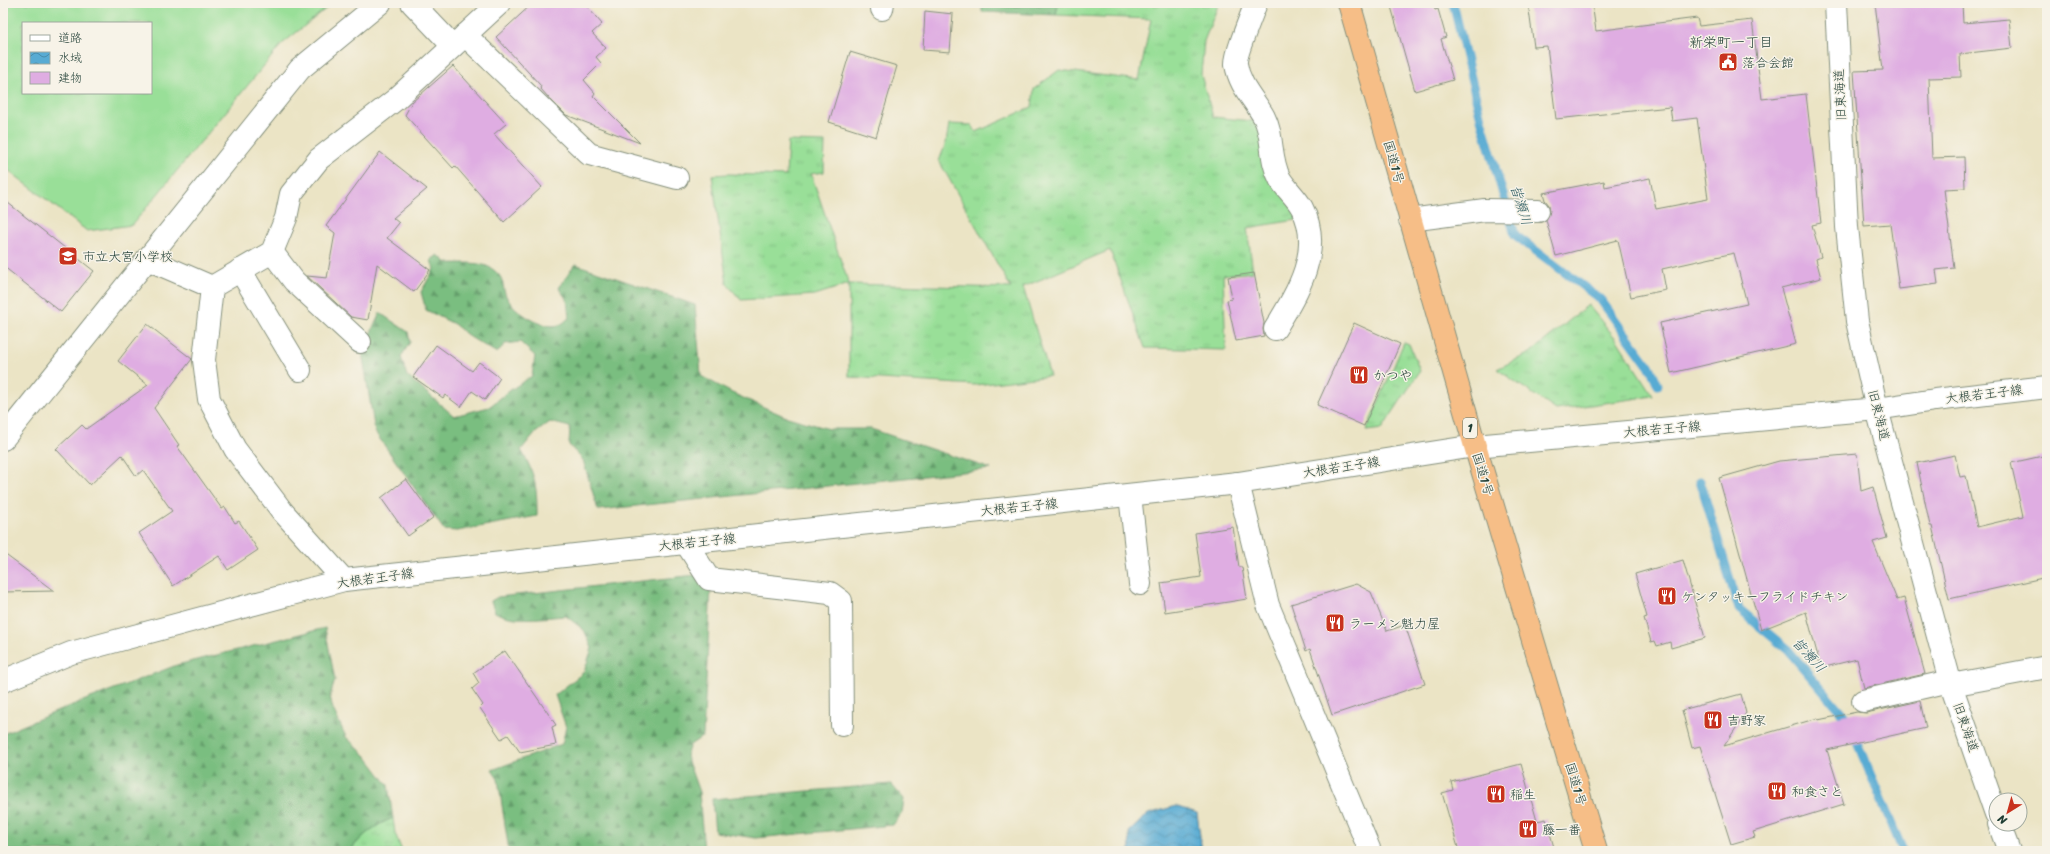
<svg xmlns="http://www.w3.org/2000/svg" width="2050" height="854" viewBox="0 0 2050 854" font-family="Sriracha,'Klee One',sans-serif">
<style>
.grass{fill:url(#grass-tufts);stroke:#5c8e66}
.forest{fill:url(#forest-firs);stroke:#4c7e5a}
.garden{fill:#99df98;stroke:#5c8e66;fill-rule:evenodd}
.water{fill:url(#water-waves);stroke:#3c7484}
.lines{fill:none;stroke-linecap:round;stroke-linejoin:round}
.stream{stroke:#58abd3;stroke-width:9}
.building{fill:#dfade2}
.minor-casing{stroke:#85907c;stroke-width:24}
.highway-casing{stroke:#85907c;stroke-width:24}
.minor{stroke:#fff;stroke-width:22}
.highway{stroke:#f6be87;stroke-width:22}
.labels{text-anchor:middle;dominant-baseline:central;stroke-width:3;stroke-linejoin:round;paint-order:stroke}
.shield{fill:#f7f3e8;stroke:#60746a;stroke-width:1}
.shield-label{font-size:12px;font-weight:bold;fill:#1f3d34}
.poi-label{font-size:13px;fill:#1f3d34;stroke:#f7f3e8;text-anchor:start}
.street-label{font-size:13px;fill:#1f3d34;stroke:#f7f3e8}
.neighbourhood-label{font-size:14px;fill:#1f3d34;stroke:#f7f3e8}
.water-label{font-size:14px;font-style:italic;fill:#305e64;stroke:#f7f3e8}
</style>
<defs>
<pattern id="grass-tufts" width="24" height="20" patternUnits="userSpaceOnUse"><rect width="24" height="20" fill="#99df98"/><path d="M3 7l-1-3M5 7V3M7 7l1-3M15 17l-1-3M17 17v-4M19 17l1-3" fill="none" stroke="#83c084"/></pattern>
<pattern id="forest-firs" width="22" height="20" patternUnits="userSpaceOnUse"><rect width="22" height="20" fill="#7abe80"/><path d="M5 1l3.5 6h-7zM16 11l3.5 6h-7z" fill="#639c6a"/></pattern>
<pattern id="water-waves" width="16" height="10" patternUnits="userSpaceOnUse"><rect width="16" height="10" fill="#58abd3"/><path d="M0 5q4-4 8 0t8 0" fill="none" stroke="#488cac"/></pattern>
</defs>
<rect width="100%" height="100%" fill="#f7f3e8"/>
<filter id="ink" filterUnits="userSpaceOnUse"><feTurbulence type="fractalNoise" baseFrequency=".025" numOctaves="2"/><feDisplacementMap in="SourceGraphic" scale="8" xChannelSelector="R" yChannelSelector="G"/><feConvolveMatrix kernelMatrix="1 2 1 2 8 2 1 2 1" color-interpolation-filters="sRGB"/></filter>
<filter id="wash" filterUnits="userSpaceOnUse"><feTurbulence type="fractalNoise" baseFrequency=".012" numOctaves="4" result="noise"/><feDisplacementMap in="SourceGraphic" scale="16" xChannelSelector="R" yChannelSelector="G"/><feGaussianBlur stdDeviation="0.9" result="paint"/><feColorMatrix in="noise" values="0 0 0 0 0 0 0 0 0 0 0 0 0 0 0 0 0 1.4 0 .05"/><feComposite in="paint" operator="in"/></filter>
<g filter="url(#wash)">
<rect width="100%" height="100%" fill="#ebe4c5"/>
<!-- grass -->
<g class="grass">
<path d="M1058,3H1219L1204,41L1201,75L1213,117L1262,122L1302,219L1247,228L1253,272L1223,275L1226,350L1145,348L1110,250L1023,287L1050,376L976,385L849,377V284L815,295L741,300L727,284L712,175L729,174L786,176L788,141L825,142L824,172L811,174L849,284L1011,288L939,161L946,143L949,124L972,125L976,132L1032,107L1034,89L1059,70L1139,80L1151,19L1056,15Z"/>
<path d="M1588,305L1617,340L1653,396L1556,410L1497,369L1530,353Z"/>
<path d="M1404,342L1409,344L1420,371L1382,429L1366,431Z"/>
<path d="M393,818L395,833L402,851H350C361,836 375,825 393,818Z"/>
</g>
<!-- forest -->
<g class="forest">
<path d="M982,3H1058L1056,15L982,12Z"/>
<path d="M438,255L447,263C462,264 482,260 495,271C506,280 501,287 507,298C515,312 543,330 559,325C563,324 566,320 569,318L567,300L559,288L575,264L695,305L701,376L732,393L784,416L829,429H871L991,469L598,510L583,460L569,445L570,427L550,422L534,434L521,450C536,475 537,488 537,516L457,531L444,530L375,432L362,352L380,313L408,332L410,342L401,357L407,376L454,416L489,407L512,389L532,376L535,356L520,342L505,344L497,353L470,337L454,324L426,310L421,292L434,269L431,260Z"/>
<path d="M696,575L711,588L703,736L690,745L686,756L699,792L704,851H509L498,779L492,770L562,744L566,727L555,695L584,672L592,648L584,630L566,616C544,617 515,623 495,612L491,601L498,597Z"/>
<path d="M325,628L335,680L330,696L333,709L346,737L366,756L388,785L393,818C375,825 361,836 350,851H3V734L75,704L177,665Z"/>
<path d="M891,784L904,799L902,813L893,825L756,838L715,832L712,799Z"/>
</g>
<!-- garden -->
<path class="garden" d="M3,3H333L282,44L132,225L87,231L3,166ZM23,23H151V93H23Z"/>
<!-- water -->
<path class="water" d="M1176,806L1197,813L1202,851H1130L1129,832L1148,814Z"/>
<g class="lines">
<!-- stream -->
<g class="stream">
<path d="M1453,3L1481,119L1515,235L1600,299L1651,369L1658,385"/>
<path d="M1700,481L1739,609L1788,650L1847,719L1903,851"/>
</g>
</g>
<g id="blocks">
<!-- building -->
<g class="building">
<path d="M533,3H584L602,24L592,33L606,48L596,57L601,63L584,80L595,93L593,96L640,143L566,115L549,98L540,88L541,86L496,37Z"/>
<path d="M1390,3H1433L1435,10L1438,9L1446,37L1441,39L1453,80L1415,91Z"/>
<path d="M1528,3H1592L1596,31L1697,18L1699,26L1752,20L1762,99L1806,94L1821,223L1812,225L1821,257L1816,259L1821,278L1781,288L1796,344L1671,373L1660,323L1747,304L1734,253L1662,269L1666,290L1631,297L1618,240L1556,256L1546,220L1550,211L1549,205L1545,200L1543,193L1604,181L1605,187L1650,178L1656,209L1708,199L1697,118L1672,121L1670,107L1556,119L1547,46L1534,47Z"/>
<path d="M1875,3H1962L1963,23L2009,19L2012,48L1960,54L1961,77L1929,78L1932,158L1964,157L1965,188L1944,189L1954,268L1936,270L1938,284L1899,289L1890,224L1864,226L1854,71L1883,70Z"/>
<path d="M925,11L953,14L950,52L923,50Z"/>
<path d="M850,52L897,66L876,137L829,122Z"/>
<path d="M453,66L506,124L494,134L542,187L504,222L455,166L453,168L405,115L412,102Z"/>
<path d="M380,152L427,189L393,218L399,223L387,238L430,270L414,292L377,264L368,320L351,317L307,276L327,278L335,233L326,226Z"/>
<path d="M3,199L94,271L61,312L3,266Z"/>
<path d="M1254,273L1264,323L1263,329L1264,336L1236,341L1227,300L1232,299L1228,277Z"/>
<path d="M1354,323L1400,344L1364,426L1317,405Z"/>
<path d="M147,324L192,359L154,408L179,445L177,446L222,509L225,507L235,523L239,521L258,550L228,570L219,556L173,586L139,533L172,511L143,470L136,476L122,455L90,485L56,449L82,425L86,429L148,385L118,361Z"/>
<path d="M436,345L472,371L479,362L500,378L485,400L472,391L461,407L445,395L443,398L413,377Z"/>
<path d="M1857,454L1861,491L1873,487L1887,538L1873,542L1897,600L1904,598L1925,674L1864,688L1857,659L1821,668L1806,612L1761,630L1719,478L1779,461Z"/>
<path d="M1955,455L1960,477L1966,476L1977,527L2023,516L2011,463L2047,455V577L1949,599L1932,526H1930L1917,463Z"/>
<path d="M406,479L434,517L408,536L381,498Z"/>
<path d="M1233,527L1239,567H1242L1247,599L1165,612L1161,583L1201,577L1195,533Z"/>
<path d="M3,553L54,591L3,592Z"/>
<path d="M1683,560L1705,638L1671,648L1670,642L1657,646L1655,641L1651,642L1644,618L1647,617L1635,574Z"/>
<path d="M1356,584L1371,592L1387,631L1405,625L1425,684L1332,715L1310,649L1306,651L1291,604Z"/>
<path d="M505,651L556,725L552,727L556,745L520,752L508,735L501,739L480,708L483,705L472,689L479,683L473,673Z"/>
<path d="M1741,694L1746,713L1724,746L1818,718V720L1857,712L1866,713L1920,701L1926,728L1827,750L1844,804L1753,832L1755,837L1731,844L1700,746L1692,748L1682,710Z"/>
<path d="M1521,764L1537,821L1546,819L1555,851H1459L1442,793L1453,790L1451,782Z"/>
</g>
</g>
</g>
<g filter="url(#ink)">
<use href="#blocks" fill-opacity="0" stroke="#85907c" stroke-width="1"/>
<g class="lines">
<defs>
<g id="minor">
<path d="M412,3L453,46"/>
<path d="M1256,3C1252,14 1235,55 1236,64C1239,85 1254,99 1264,117C1274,136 1269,159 1280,179C1286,189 1296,197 1302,208C1324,250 1297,293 1275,329"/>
<path d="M1836,3L1847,227L1857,321L1877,409L1951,685L1996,814"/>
<path d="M882,9L883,3"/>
<path d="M465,35L589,154L677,178"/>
<path d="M1410,220L1485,210L1538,211"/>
<path d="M272,252L294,281L360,342"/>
<path d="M147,259L212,287"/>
<path d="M240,270L300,370"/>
<path d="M3,439L300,69L380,3"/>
<path d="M1238,483L1268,605L1370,851"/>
<path d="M1130,495L1140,584"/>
<path d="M686,543L709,579L830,593L841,601L842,725"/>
<path d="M344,580L282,511L235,449L209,399L204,360L212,287L272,252L286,218L291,194L319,159L395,100L500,3"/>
<path d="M3,681L71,653L344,580L1238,483L1475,446L1877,409L1935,400L2047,387"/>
<path d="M1951,685L2047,667"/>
<path d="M1863,701L1950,681"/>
<path d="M1999,824L2009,851"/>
</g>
<path id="highway" d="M1349,3L1475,446L1596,851"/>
</defs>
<!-- minor casing -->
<use href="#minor" class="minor-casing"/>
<!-- highway casing -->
<use href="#highway" class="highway-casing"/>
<!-- minor -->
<use href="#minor" class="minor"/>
<!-- highway -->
<use href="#highway" class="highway"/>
</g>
</g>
<!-- icons -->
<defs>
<symbol id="civic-square" viewBox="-11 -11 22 22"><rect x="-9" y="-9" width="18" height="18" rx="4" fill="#c8321e" stroke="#f7f3e8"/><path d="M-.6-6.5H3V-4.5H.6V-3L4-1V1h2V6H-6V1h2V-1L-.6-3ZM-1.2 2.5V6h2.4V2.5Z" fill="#fff"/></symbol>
<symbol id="school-square" viewBox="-11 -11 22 22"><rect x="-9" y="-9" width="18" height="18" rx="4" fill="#c8321e" stroke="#f7f3e8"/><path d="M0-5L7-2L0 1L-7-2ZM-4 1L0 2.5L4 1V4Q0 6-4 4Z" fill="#fff"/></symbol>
<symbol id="restaurant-square" viewBox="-11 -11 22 22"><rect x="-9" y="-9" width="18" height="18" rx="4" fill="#c8321e" stroke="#f7f3e8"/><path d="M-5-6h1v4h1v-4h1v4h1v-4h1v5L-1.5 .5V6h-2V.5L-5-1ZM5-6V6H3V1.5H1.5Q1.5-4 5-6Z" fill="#fff"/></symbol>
</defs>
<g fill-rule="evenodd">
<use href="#civic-square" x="1717" y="51" width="22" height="22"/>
<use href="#school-square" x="57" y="245" width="22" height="22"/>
<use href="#restaurant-square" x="1348" y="364" width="22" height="22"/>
<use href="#restaurant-square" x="1656" y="585" width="22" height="22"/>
<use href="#restaurant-square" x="1324" y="612" width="22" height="22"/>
<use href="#restaurant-square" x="1702" y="709" width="22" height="22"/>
<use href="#restaurant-square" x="1766" y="780" width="22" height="22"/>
<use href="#restaurant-square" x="1485" y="783" width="22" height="22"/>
<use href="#restaurant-square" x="1517" y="818" width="22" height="22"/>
</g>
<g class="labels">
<!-- shield labels -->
<rect class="shield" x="1463" y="418" width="14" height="20" rx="3"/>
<g class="shield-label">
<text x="1470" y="428">1</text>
</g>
<!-- poi labels -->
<g class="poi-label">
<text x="1742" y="62">落合会館</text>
<text x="82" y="256">市立大宮小学校</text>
<text x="1373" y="375">かつや</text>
<text x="1681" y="596">ケンタッキーフライドチキン</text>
<text x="1349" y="623">ラーメン魁力屋</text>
<text x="1727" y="720">吉野家</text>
<text x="1791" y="791">和食さと</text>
<text x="1510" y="794">稲生</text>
<text x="1542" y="829">藤一番</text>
</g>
<!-- street labels -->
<g class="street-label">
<text transform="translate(1840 95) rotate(-93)">旧東海道</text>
<text transform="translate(1394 162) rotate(74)">国道1号</text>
<text transform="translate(1984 394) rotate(-7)">大根若王子線</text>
<text transform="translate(1879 415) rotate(76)">旧東海道</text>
<text transform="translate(1662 429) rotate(-5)">大根若王子線</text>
<text transform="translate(1341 467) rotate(-9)">大根若王子線</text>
<text transform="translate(1483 474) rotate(73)">国道1号</text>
<text transform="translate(1019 507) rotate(-6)">大根若王子線</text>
<text transform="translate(697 542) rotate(-6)">大根若王子線</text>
<text transform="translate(375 578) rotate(-8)">大根若王子線</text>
<text transform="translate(1966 727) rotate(71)">旧東海道</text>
<text transform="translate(1576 784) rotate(73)">国道1号</text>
</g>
<!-- neighbourhood labels -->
<g class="neighbourhood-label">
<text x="1731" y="42">新栄町一丁目</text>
</g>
<!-- water labels -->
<g class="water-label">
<text transform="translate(1521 205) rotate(73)">皆瀬川</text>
<text transform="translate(1809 655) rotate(48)">皆瀬川</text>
</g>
</g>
<!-- margin -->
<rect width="2050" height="854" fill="none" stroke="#f7f3e8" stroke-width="16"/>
<!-- legend -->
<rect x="22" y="22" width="130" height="72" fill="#f7f3e8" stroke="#a1aaa0"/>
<rect x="30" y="35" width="20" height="6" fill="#ffffff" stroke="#a1aaa0"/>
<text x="58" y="42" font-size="12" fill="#1f3d34">道路</text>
<rect x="30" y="52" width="20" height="12" fill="url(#water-waves)" stroke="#a1aaa0"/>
<text x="58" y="62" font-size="12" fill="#1f3d34">水域</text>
<rect x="30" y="72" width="20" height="12" fill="#dfade2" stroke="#a1aaa0"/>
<text x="58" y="82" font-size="12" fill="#1f3d34">建物</text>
<!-- north arrow -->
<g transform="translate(2008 812) rotate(217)"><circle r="19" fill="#f7f3e8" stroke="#a1aaa0"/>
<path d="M0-3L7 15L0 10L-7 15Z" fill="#c8321e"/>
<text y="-6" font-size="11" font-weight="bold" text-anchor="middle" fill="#1f3d34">N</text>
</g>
</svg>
